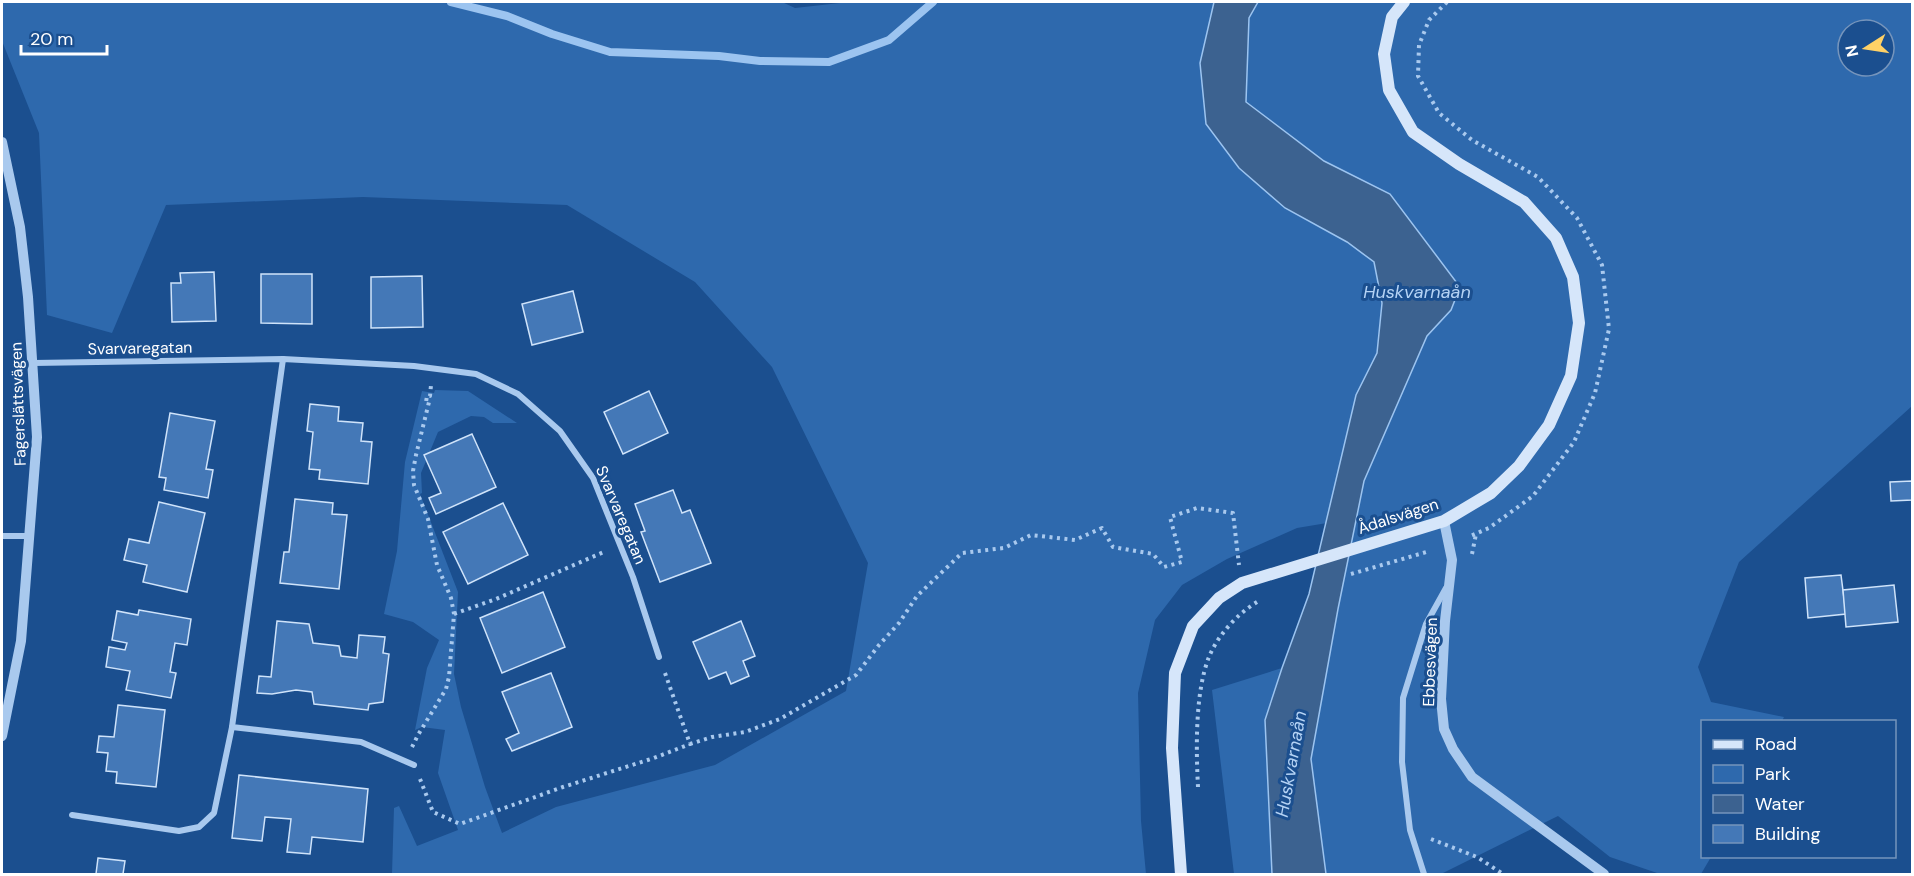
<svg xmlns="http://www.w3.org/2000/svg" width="1914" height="876" viewBox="0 0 1914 876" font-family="'DM Sans',sans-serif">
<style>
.green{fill:#2e69ad;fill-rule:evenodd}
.water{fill:#3c6290;stroke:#9cc4f0;stroke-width:1.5}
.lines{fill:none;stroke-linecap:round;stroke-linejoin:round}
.stream{stroke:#9cc4f0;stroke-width:8}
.building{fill:#4478b7;stroke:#cfe3fa;stroke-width:1.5}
.path{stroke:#a9c9ee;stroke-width:4;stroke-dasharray:3 4.5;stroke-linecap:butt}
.minor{stroke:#a9c9ee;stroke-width:6}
.tertiary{stroke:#a9c9ee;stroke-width:10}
.secondary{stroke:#d6e6fa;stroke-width:12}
.labels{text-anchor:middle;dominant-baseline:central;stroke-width:6;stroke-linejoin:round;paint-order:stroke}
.street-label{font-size:16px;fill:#fff;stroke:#1b4f8f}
.water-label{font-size:18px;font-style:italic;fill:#b5d3f5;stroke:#1b4f8f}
</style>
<rect width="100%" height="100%" fill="#1b4f8f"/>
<!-- green -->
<g class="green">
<path d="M2,2H782L795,8L849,2H1214L1200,63L1239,168L1285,208L1347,242L1374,262L1382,303L1377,353L1356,395L1327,523L1297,528L1227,559L1182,585L1155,620L1138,693L1141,821L1146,874H392L394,808L399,806L417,846L458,830L438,773L445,730L422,727L415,730L427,668L439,640L413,622L384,614L397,551L405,462L422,391L434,393L435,390L468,391L517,423H493L484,417L471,416L438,432L421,473L422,493L420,494L458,592L454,674L461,707L485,787L502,833L556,807L715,765L846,691L868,563L772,367L695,282L567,205L363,197L166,205L112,333L47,315L39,133L2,41Z"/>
<path d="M1258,2H1912V406L1739,562L1698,667L1711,702L1784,717L1782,721L1702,722V856L1711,857L1701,874H1660L1610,857L1558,816L1441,874H1326L1311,759L1338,609L1364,481L1427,336L1451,309L1460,287L1390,194L1324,161L1246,102L1249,18ZM1848,30H1884V66H1848Z"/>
<path d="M1282,668L1265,720L1272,874H1234L1212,690Z"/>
</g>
<!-- water -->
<path class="water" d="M1214,2H1258L1249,18L1246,102L1324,161L1390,194L1460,287L1451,310L1427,336L1364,481L1338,609L1311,759L1326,874H1272L1265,720L1282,668L1309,594L1356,395L1377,353L1382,303L1374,262L1347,242L1285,208L1239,168L1206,124L1200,63Z"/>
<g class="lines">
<!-- stream -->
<path class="stream" d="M451,2L507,16L552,34L610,52L719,56L760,61L829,62L889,40L933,2"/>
</g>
<!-- building -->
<g class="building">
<path d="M214,272L216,321L172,322L171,283H181L180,273Z"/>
<path d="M261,274H312V324L261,323Z"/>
<path d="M422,276L423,327L371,328V277Z"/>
<path d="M573,291L583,332L532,345L522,304Z"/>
<path d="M649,391L668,433L623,454L604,412Z"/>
<path d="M310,404L339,407L338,421L363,423L361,441L372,442L368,484L319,479L320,470L309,469L313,432L307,431Z"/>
<path d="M170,413L215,421L206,469L213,470L208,498L164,490L166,478L159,477Z"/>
<path d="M472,434L496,487L436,514L429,498L441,493L424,455Z"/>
<path d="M1912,481V500L1891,501L1890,482Z"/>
<path d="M673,490L682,513L690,510L711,563L660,582L641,532L645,531L635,504Z"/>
<path d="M295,499L333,503L332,514L347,515L339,589L280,583L284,552H289Z"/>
<path d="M159,502L205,513L187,592L143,582L147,565L124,560L129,539L149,543Z"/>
<path d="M503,503L528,555L468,584L443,532Z"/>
<path d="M1841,575L1846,614L1808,618L1805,578Z"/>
<path d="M1894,585L1898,622L1846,627L1843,590Z"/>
<path d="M543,592L565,647L502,673L480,618Z"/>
<path d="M139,610L191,619L187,645L175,643L170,672L176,673L171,698L126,690L130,671L106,667L109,647L125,650L127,643L112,640L117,611L138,615Z"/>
<path d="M277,621L309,624L313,643L339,646L341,656L357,658L359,635L385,637L383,653L389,654L383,702L369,704L368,710L314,704L312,692L296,690L272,694L257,693L259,676L271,677Z"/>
<path d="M741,621L755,656L743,661L749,676L731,684L726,672L709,679L693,642Z"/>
<path d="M551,673L572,727L512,751L506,739L519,733L502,692Z"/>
<path d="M118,705L165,710L156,787L116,783L117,772L106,771L108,753L97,752L99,736L114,737Z"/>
<path d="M239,775L368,789L363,842L312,837L310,854L287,852L291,819L265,817L262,841L232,838Z"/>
<path d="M98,858L125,861L123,874H130H96Z"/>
</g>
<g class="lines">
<!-- path -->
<g class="path">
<path d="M1447,2L1429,20L1419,45L1418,76L1439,113L1472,140L1538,177L1577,218L1602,265L1609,329L1595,393L1574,442L1533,496L1489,528L1468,537"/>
<path d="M1472,554L1476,534"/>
<path d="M1351,574L1430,551"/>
<path d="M454,614L496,599L606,551"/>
<path d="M665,673L690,744L712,737L745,732L780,719L856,675L879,645L899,623L917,596L962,553L1004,548L1031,535L1075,540L1102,528L1113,547L1153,554L1164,567L1182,562L1170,517L1197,508L1233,513L1239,565"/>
<path d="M412,747L418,735L446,689L449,677L454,614L451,598L437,565L428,519L414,485L413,471L416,455L429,402H426L427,396H430L431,385"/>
<path d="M420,779L433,812L460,824L563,787L654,758L690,744"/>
<path d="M1198,787C1196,749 1195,692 1209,657C1218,635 1237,614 1257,602"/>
<path d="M1431,839L1477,857L1503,874"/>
</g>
<!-- minor -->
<g class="minor">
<path d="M283,359L232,727L361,742L414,765"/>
<path d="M33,363L283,359L414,366L476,374L518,394L560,431L593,478L633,577L659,657"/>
<path d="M2,536H30"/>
<path d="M72,815L179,831L199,827L214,813L232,727"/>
<path d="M1424,874L1410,830L1402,762L1403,698L1426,624L1446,588"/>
</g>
<!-- tertiary -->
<g class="tertiary">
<path d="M2,142L20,227L28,297L37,437L21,641L2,736"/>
<path d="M1444,521L1452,560L1445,621L1441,699L1444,729L1453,749L1472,777L1604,874"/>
</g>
<!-- secondary -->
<path class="secondary" d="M1181,874L1172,748L1175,673L1193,626L1219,598L1242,583L1444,521L1491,493L1519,466L1549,425L1571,376L1579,323L1573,277L1556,238L1524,202L1459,164L1413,132L1389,90L1384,54L1392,17L1404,2"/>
</g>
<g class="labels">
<!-- street labels -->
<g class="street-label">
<text transform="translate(140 348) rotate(-1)">Svarvaregatan</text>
<text transform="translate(18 404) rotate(-92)">Fagerslättsvägen</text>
<text transform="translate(621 515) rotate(67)">Svarvaregatan</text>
<text transform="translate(1398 516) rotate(-18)">Ådalsvägen</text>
<text transform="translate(1430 662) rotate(-88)">Ebbesvägen</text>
</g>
<!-- water labels -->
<g class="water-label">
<text x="1417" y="292">Huskvarnaån</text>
<text transform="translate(1291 764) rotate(-80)">Huskvarnaån</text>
</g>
</g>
<!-- border -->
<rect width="1914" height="876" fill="none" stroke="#ffffff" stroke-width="6"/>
<!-- legend -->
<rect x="1701" y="720" width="195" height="138" fill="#1b4f8f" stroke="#7695bc" stroke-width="1.5"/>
<rect x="1713" y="740" width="30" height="9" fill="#d6e6fa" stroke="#7695bc" stroke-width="1.5"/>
<text x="1755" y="750" font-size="18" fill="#ffffff">Road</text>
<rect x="1713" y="765" width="30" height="18" fill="#2e69ad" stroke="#7695bc" stroke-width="1.5"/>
<text x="1755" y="780" font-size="18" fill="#ffffff">Park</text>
<rect x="1713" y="795" width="30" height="18" fill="#3c6290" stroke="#7695bc" stroke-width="1.5"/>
<text x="1755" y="810" font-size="18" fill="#ffffff">Water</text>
<rect x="1713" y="825" width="30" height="18" fill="#4478b7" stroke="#7695bc" stroke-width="1.5"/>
<text x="1755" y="840" font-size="18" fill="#ffffff">Building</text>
<!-- north arrow -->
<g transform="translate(1866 48) rotate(258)"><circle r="28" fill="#1b4f8f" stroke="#7695bc" stroke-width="1.5"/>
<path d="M0-4.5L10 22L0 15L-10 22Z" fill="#ffd166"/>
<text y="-9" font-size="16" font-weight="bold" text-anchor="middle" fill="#ffffff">N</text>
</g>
<!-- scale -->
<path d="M21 45v9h86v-9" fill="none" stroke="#ffffff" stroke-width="3"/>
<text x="30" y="45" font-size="18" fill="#ffffff" stroke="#1b4f8f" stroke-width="4.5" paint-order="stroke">20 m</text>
</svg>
